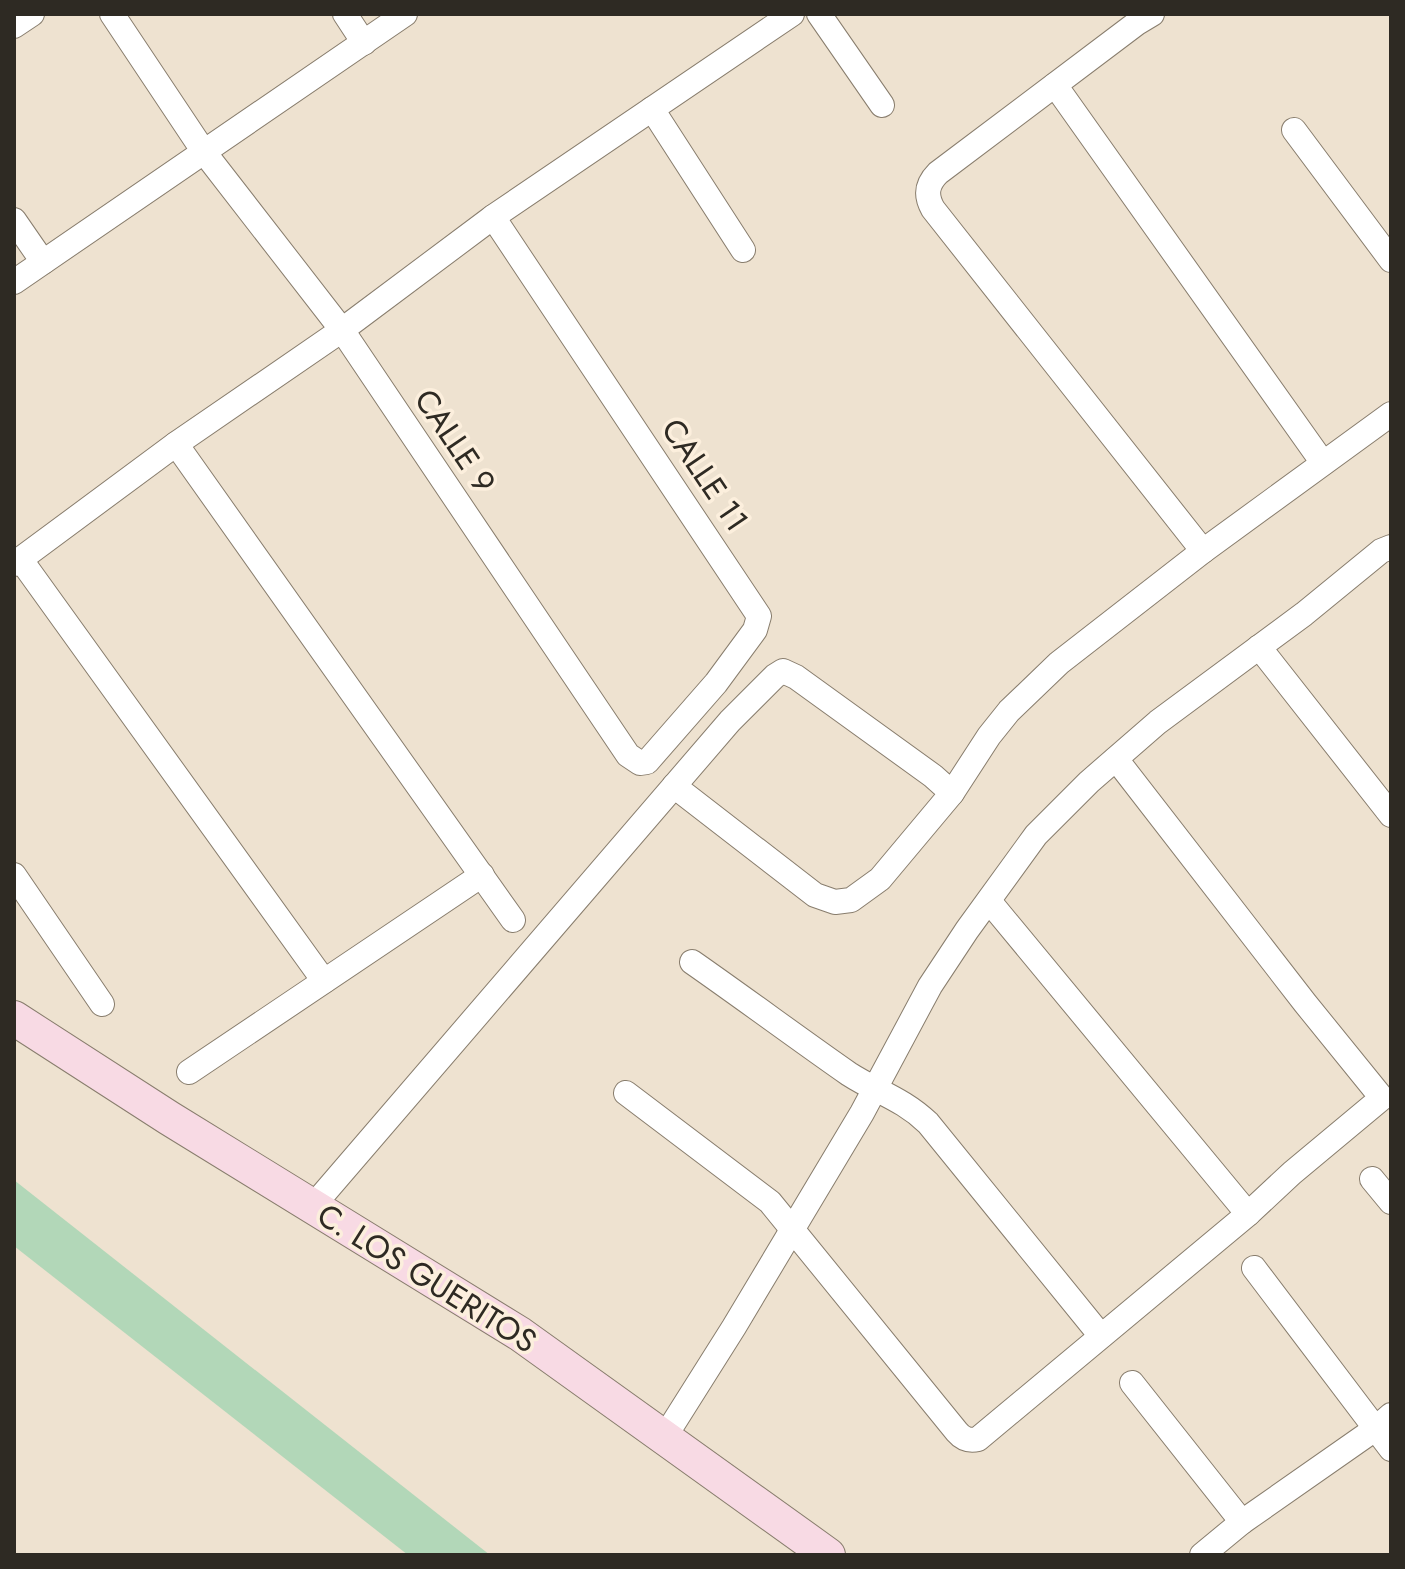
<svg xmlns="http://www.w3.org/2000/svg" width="1405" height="1569" viewBox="0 0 1405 1569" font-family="Jost,sans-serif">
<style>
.grass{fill:#b2d7b8}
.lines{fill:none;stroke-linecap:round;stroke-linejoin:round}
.street-casing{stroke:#887d6d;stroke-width:26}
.secondary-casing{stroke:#887d6d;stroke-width:36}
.street{stroke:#fff;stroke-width:24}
.secondary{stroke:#f8dae4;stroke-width:34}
.labels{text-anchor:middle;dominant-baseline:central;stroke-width:7;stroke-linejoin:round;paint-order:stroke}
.street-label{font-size:32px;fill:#2e2a23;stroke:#fcefdd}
</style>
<rect width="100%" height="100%" fill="#eee2d0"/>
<!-- grass -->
<path class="grass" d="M14,1180L490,1555H408L14,1246Z"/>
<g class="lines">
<defs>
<g id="street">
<path d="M112,14L204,152L342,330L628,755L640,763L647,762L716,683L755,630L759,616L493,217"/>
<path d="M345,14L364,43"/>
<path d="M819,14L882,105"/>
<path d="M1152,14L1137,23L938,173C927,184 925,195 933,209L1203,551"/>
<path d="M14,26L32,14"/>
<path d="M1055,85L1323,463"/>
<path d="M652,109L743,250"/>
<path d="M1294,130L1391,260"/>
<path d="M14,220L43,262"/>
<path d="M14,282L405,14"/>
<path d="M176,444L513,920"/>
<path d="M21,560L324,981"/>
<path d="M14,564L176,444L342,330L493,217L792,14"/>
<path d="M1259,647L1391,815"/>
<path d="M674,786L815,895L835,902L851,900L880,879L952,793"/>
<path d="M14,875L102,1004"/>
<path d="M989,901L1248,1214"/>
<path d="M692,962C745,999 796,1037 849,1074C877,1092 903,1099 928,1123L1101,1336"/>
<path d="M189,1072L482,875"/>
<path d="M626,1093L770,1202L957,1432C963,1439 969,1441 978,1439L1248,1214L1292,1173L1382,1098L1305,1003L1116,759"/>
<path d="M1372,1179L1391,1202"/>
<path d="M313,1206L730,721L775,676L783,671L796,677L933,776L952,793L989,736L1009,711L1059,663L1203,551L1391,414"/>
<path d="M1254,1268L1391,1449"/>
<path d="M1132,1383L1242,1522"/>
<path d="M664,1438L734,1327L862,1113L930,986L967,930L1036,835L1089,782L1158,722L1304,614L1381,551L1391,547"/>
<path d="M1202,1555L1242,1522L1375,1429L1391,1415"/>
</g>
<path id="secondary" d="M14,1018L169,1118L520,1334L828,1555"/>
</defs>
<!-- street casing -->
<use href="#street" class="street-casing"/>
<!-- secondary casing -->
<use href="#secondary" class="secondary-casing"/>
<!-- street -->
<use href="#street" class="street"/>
<!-- secondary -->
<use href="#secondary" class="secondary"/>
</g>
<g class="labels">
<!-- street labels -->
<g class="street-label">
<text transform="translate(455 441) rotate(56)">CALLE 9</text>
<text transform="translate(705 475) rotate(56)">CALLE 11</text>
<text transform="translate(427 1278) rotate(32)">C. LOS GUERITOS</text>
</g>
</g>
<!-- border -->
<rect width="1405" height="1569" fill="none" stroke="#2e2a23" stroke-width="32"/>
</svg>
